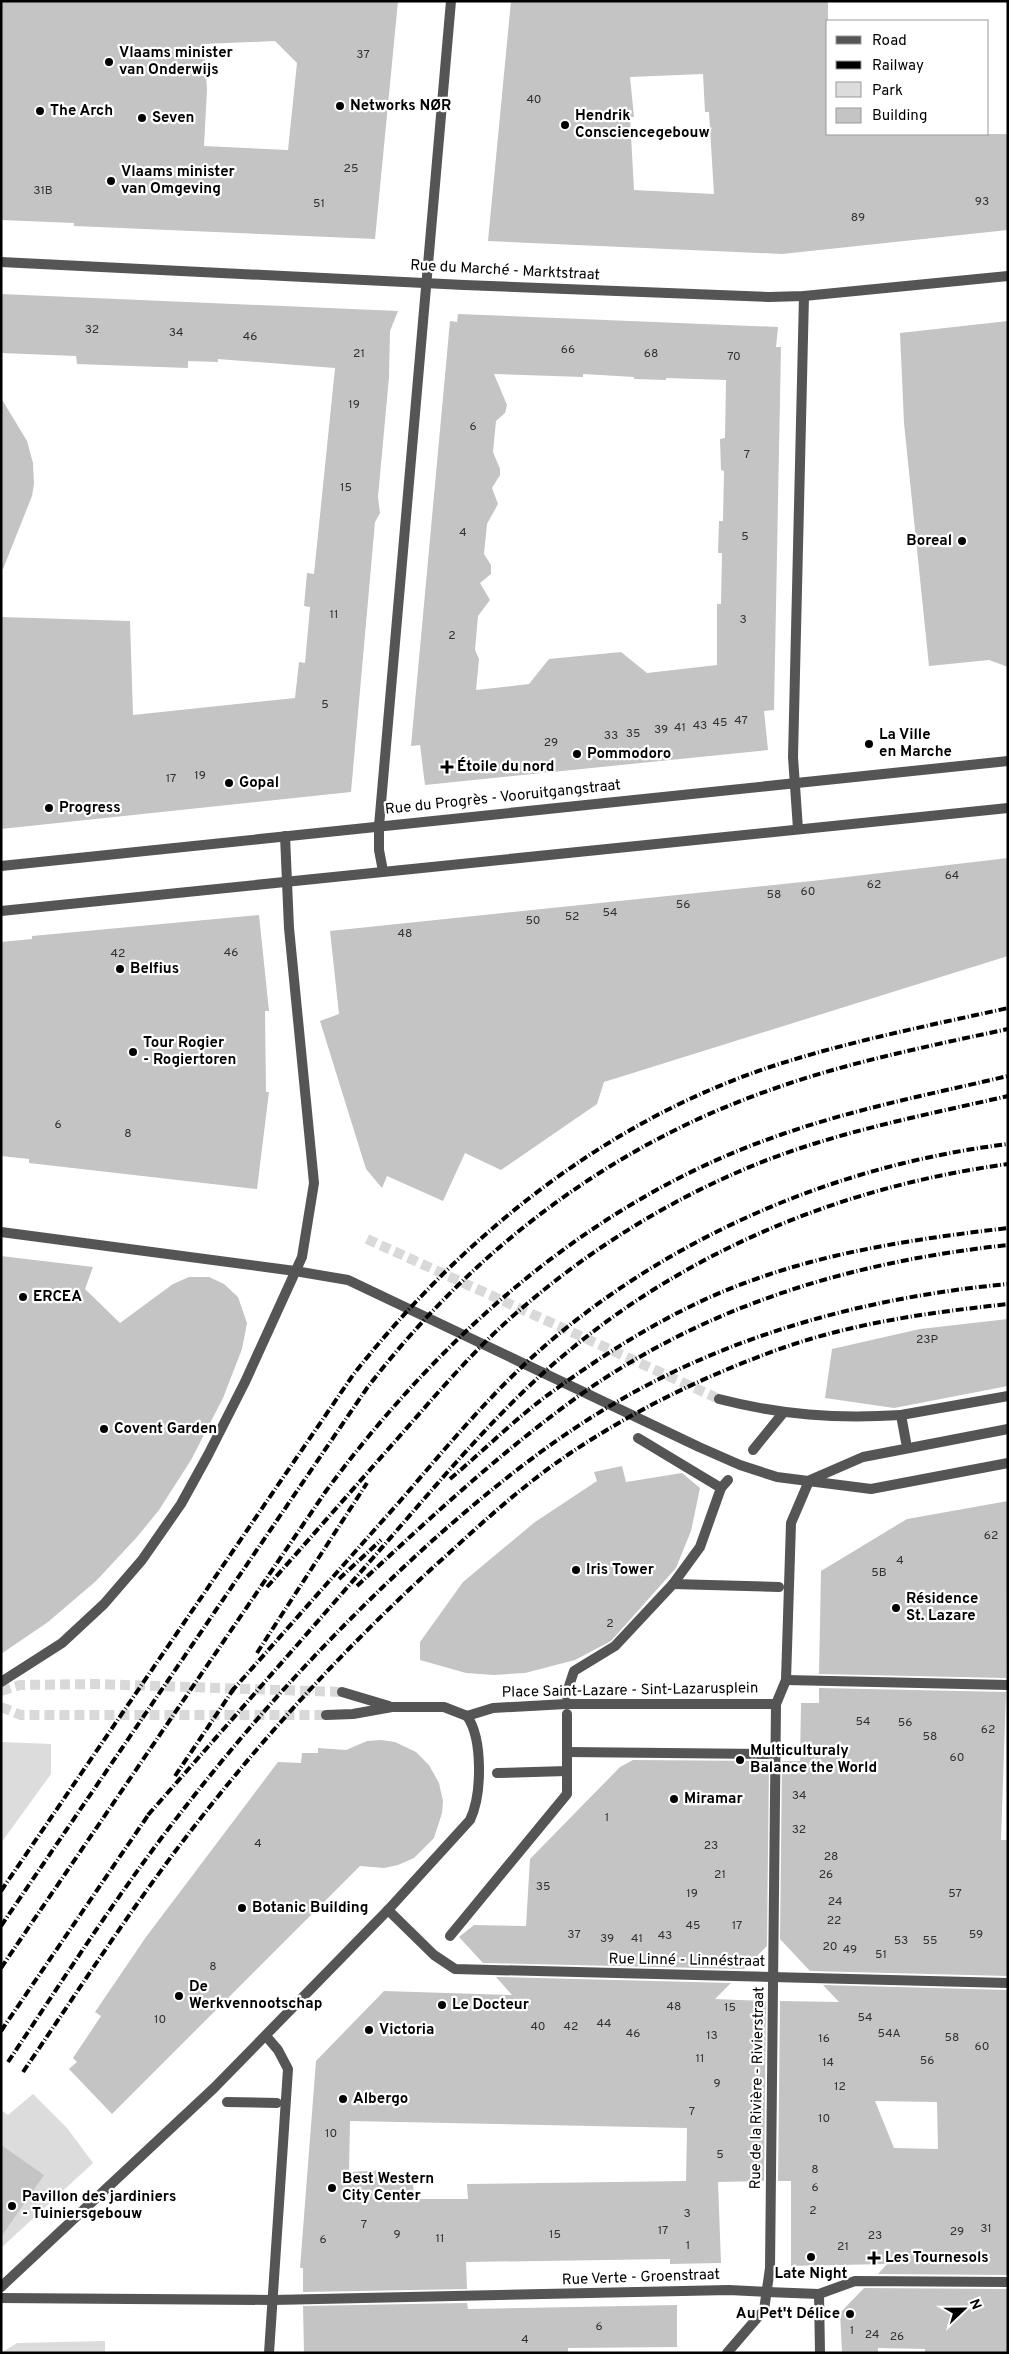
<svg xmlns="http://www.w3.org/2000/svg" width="1009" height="2354" viewBox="0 0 1009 2354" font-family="Overpass,sans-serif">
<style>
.green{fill:#dcdcdc}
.building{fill:#c4c4c4;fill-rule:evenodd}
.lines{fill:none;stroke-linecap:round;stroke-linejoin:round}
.pedestrian-tunnel{stroke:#d9d9d9;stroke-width:10;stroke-dasharray:10 5;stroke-linecap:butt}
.tertiary-tunnel{stroke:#d9d9d9;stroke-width:10;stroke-dasharray:10 5;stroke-linecap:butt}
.pedestrian{stroke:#555;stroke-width:10}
.minor{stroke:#555;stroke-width:10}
.tertiary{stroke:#555;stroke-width:10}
.rail{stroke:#000;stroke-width:4;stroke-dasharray:8 2.5 1 2.5;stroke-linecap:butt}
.poi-dot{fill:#000;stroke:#fff;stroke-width:2}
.labels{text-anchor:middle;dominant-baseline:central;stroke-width:4.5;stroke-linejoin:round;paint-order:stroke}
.number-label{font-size:12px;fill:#313131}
.poi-label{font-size:15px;font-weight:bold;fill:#000;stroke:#fff;text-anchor:start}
.street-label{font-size:15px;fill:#000;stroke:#fff}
</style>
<rect width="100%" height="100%" fill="#fff"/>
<!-- green -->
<g class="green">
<path d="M1,1742L51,1744V1774L1,1843Z"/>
<path d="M33,2094L67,2128L93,2163L1,2248V2110L8,2115Z"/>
<path d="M105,2341V2353H1L17,2343Z"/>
</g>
<!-- building -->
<g class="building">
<path d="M1,1H398L375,239L74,226V223L1,220ZM275,41L297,63L288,150L204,146L207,90L204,44Z"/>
<path d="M511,1H828V134H1008V230L782,254L488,241ZM703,74L705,112H709L714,194L634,190L630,117H634L630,77Z"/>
<path d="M1,294L398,311L390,331L389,377L378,497L380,513L375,522L351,792L1,829V617L130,621L133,715L295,698L299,662L305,663L310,607L304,606L307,573L314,574L335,368L218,359V362L188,361V368L77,364L76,356L1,353Z"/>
<path d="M458,314L778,327L776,347H781L774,710L764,711L768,750L425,785L420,745L411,746L450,321L457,322ZM494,374L583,377V374L634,377V379L666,380V378L726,380L725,438L720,439L721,470L724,471L723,521H719L718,553H722L721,604H717V665L647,673L621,652L549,659L529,684L476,690L479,659L475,650L478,616L490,600L480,583L491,574V565L484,554L487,524L498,504L492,488L500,475V469L493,452L496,421L505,413L507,405Z"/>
<path d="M1008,321V667L989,660L929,666L904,423L900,333Z"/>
<path d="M1,398L27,441L33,463L34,484L32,496L3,569H1Z"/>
<path d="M1008,858V956L604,1082L597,1104L501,1170L465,1153L443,1201L387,1176L382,1188L366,1169L320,1021L339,1014L330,931L821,880Z"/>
<path d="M259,915L269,1011H265L266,1092H269L257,1189L29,1163V1159L1,1156V942L32,939V936Z"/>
<path d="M1,1256L93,1267L85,1289L120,1323L173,1284L189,1277H209L224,1284L238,1297L247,1323L242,1349L223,1398L191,1460L159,1510L137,1537L96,1581L48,1622L1,1654Z"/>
<path d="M1008,1319V1386L894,1408L825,1398L832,1349L920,1329Z"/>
<path d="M622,1466L626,1482L682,1473L700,1488L691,1531L676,1568L611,1641L575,1660L525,1673L494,1675L466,1673L420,1660V1642L463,1582L535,1522L597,1481L594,1472Z"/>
<path d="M1008,1501L1006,1678L819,1674L821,1571L907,1519Z"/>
<path d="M819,1688L1006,1692L1001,1840H1008V1976L810,1971L780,1939L782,1761H800L801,1703H819Z"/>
<path d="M381,1740L395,1742L416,1752L429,1765L439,1783L443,1801L442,1813L434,1838L414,1858L398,1865L384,1868L360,1866L112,2114L69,2069L77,2062L73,2058L101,2016L95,2012L146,1937L278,1762L301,1763L302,1753H318V1748L346,1750L367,1741Z"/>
<path d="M633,1760L769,1761L767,1946L744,1969L483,1963L459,1937L474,1925L526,1926L530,1859L620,1767Z"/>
<path d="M496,1977L731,1983L715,1999L766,2001L764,2181L718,2182L721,2263L670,2264V2259L466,2262L467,2289L303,2292V2268H300L316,2061L384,1991L512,1995ZM350,2121L687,2128L686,2181L467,2184L468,2199H414L413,2184H389V2170L349,2172Z"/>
<path d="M823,1985L1008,1990V2275L878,2274L887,2264L791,2266V2181H778L780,2001L839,2002ZM875,2101L937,2102L938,2149L894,2148Z"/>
<path d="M1,2145L44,2175L1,2237Z"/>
<path d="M864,2288L1008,2289V2353H925V2349L878,2348V2353H842L840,2313Z"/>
<path d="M467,2303L468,2309L677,2305V2347L568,2348V2353H304L303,2306Z"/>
</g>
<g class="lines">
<!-- pedestrian-tunnel -->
<path class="pedestrian-tunnel" d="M367,1239L719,1399"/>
<!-- tertiary-tunnel -->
<g class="tertiary-tunnel">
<path d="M1,1691L20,1685L95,1684L342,1692"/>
<path d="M1,1707L21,1715H326"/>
</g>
<!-- pedestrian -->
<g class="pedestrian">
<path d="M719,1399C781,1415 836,1419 901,1415L906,1442"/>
<path d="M901,1415L1008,1396"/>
<path d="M638,1438L721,1488"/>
<path d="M753,1450L783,1413"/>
<path d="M673,1584L779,1587"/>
<path d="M566,1695L574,1671L615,1646L673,1584L700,1547L721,1488L728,1480"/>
<path d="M567,1752L768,1754"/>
<path d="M497,1773L567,1771V1714"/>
<path d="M450,1936L567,1794V1771"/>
<path d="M227,2102L277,2103"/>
<path d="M767,2292L819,2294"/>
<path d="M1,2298L273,2300"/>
</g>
<!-- minor -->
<g class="minor">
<path d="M1,262L464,285L769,297L804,296L1008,276"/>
<path d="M798,829L793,757L804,296"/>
<path d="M1,866L1008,761"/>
<path d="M383,871L379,850V826L451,1"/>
<path d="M1,911L1008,808"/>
<path d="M1,1232L295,1271L348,1280L699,1447L740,1465L777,1477L871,1489L1008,1463"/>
<path d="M810,1480L863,1457L1008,1429"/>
<path d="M786,1680L1008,1685"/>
<path d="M1,1682L62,1643L104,1604L142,1560L181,1504L208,1455L245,1382L302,1257L314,1183L289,928L285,836"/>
<path d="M342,1692L389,1706"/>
<path d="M326,1715L353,1714L392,1707H444L467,1716L493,1708L566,1704H776"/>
<path d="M388,1910L434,1955L455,1969L1008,1983"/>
<path d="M266,2036L278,2050L288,2069L269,2353"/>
<path d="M273,2300L729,2290L767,2292"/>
<path d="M727,2353L764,2310L770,2268L776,1704L786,1680L791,1523L809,1481"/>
<path d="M820,2353L819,2294L855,2281L1008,2282"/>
</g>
<!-- tertiary -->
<path class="tertiary" d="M1,2287L214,2088L388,1910L470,1820C482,1795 483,1739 467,1716"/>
<!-- rail -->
<g class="rail">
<path d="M450,1479C482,1452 512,1422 545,1397C609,1350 680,1305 756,1279C837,1250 923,1238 1008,1228"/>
<path d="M339,1579L381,1540"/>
<path d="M357,1586C431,1517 507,1446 590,1388C716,1302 858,1261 1008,1245"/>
<path d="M267,1587C311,1537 354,1488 398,1438C435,1396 472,1352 514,1315C581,1256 657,1207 738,1172C824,1134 917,1117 1008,1096"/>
<path d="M257,1653L367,1483"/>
<path d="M231,1692C288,1628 344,1564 401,1500C451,1442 500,1382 560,1333C687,1229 845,1164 1008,1144"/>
<path d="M175,1776L235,1687"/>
<path d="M148,1815C223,1730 298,1644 372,1559C422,1502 471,1442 526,1389C659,1262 826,1189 1008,1164"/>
<path d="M1,1891L353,1375C460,1239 601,1124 767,1068C845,1042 927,1026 1008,1008"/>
<path d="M1,1926L367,1388C471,1252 610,1145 773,1089C849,1062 929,1046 1008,1029"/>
<path d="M1,1968L326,1491C441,1335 593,1199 780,1135C854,1109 931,1094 1008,1076"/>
<path d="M1,2031L151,1811"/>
<path d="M8,2062C67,1974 124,1884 190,1801C263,1707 345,1620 433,1540C503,1478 575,1421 659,1379C766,1325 888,1295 1008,1284"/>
<path d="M23,2072C72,2000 119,1927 171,1857C253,1747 346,1645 448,1554C486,1519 526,1483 569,1454C630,1413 696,1380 766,1354C844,1324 925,1313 1008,1304"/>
</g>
</g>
<!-- markers -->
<g class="poi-dot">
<circle cx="109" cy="62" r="5"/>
<circle cx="340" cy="106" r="5"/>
<circle cx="40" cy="111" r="5"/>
<circle cx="142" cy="118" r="5"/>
<circle cx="565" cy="125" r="5"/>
<circle cx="111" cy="181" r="5"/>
<circle cx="962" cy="541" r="5"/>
<circle cx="869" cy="744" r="5"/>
<circle cx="577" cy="754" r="5"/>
<path d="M444.5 759.5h5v5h5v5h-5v5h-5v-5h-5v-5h5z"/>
<circle cx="229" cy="783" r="5"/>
<circle cx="49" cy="808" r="5"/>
<circle cx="120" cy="969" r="5"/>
<circle cx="133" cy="1052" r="5"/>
<circle cx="23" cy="1297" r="5"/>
<circle cx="104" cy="1429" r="5"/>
<circle cx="576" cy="1570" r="5"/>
<circle cx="896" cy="1608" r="5"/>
<circle cx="740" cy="1760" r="5"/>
<circle cx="674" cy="1799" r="5"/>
<circle cx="242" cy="1908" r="5"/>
<circle cx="179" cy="1996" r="5"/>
<circle cx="442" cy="2005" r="5"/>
<circle cx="369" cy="2030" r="5"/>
<circle cx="343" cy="2099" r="5"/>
<circle cx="332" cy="2188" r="5"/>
<circle cx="12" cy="2206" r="5"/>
<circle cx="811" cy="2257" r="5"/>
<path d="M871.5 2250.5h5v5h5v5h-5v5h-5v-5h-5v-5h5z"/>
<circle cx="850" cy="2314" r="5"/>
</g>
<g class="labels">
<!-- number labels -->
<g class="number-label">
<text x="363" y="55">37</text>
<text x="534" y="100">40</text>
<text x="351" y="169">25</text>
<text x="43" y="191">31B</text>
<text x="982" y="202">93</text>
<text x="319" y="204">51</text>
<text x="858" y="218">89</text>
<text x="92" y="330">32</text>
<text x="176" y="333">34</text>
<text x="250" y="337">46</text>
<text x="568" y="350">66</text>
<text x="359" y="354">21</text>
<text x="651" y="354">68</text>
<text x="734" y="357">70</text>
<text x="354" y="405">19</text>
<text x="473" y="427">6</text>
<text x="747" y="455">7</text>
<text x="346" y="488">15</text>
<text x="463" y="533">4</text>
<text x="745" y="537">5</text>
<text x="334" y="615">11</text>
<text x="743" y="620">3</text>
<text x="452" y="636">2</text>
<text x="325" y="705">5</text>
<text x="741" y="721">47</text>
<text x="720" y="723">45</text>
<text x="700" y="726">43</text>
<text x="680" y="728">41</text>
<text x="661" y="730">39</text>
<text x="633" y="734">35</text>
<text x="611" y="736">33</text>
<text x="551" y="743">29</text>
<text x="200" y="776">19</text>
<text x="171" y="779">17</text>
<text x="952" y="876">64</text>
<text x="874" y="885">62</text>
<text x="808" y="892">60</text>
<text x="774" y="895">58</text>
<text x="683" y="905">56</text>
<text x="610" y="913">54</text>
<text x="572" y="917">52</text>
<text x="533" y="921">50</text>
<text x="405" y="934">48</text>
<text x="231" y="953">46</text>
<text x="118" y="954">42</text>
<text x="58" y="1125">6</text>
<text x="128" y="1134">8</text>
<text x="927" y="1340">23P</text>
<text x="991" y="1536">62</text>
<text x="900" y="1561">4</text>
<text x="879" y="1573">5B</text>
<text x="610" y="1624">2</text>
<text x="863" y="1722">54</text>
<text x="905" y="1723">56</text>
<text x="988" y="1730">62</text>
<text x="930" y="1737">58</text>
<text x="957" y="1758">60</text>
<text x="799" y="1796">34</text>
<text x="607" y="1818">1</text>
<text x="799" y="1830">32</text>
<text x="258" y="1844">4</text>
<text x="711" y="1846">23</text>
<text x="831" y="1857">28</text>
<text x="720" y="1875">21</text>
<text x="826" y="1875">26</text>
<text x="543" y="1887">35</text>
<text x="692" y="1894">19</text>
<text x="955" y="1894">57</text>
<text x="835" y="1902">24</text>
<text x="834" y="1921">22</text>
<text x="693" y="1926">45</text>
<text x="737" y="1926">17</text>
<text x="574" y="1935">37</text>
<text x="976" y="1935">59</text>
<text x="665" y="1936">43</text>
<text x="607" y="1939">39</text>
<text x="637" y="1939">41</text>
<text x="901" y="1941">53</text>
<text x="930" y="1941">55</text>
<text x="830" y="1947">20</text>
<text x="850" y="1950">49</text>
<text x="881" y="1955">51</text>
<text x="213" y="1967">8</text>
<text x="674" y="2007">48</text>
<text x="730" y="2008">15</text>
<text x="865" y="2018">54</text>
<text x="160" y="2020">10</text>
<text x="604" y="2024">44</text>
<text x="538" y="2027">40</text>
<text x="571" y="2027">42</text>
<text x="633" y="2034">46</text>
<text x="889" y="2034">54A</text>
<text x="712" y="2036">13</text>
<text x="952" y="2038">58</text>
<text x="824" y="2039">16</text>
<text x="982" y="2047">60</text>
<text x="700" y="2059">11</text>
<text x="927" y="2061">56</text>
<text x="828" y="2063">14</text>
<text x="717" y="2084">9</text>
<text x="840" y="2087">12</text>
<text x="692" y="2112">7</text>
<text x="824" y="2119">10</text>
<text x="331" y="2134">10</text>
<text x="720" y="2155">5</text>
<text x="815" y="2170">8</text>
<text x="815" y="2188">6</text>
<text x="813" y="2211">2</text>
<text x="687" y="2214">3</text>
<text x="364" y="2225">7</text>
<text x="986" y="2229">31</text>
<text x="663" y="2231">17</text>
<text x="957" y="2232">29</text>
<text x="397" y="2235">9</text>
<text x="555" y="2235">15</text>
<text x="875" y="2236">23</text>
<text x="440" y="2239">11</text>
<text x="323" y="2240">6</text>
<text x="688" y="2246">1</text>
<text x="843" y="2247">21</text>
<text x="599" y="2327">6</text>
<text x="852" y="2331">1</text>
<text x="872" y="2335">24</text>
<text x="897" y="2337">26</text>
<text x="525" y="2340">4</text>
</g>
<!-- poi labels -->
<g class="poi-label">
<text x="119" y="53">Vlaams minister<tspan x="119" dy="17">van Onderwijs</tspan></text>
<text x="350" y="106">Networks NØR</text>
<text x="50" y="111">The Arch</text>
<text x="575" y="116">Hendrik<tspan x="575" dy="17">Consciencegebouw</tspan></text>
<text x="152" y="118">Seven</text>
<text x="121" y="172">Vlaams minister<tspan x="121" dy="17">van Omgeving</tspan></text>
<text x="952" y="541" text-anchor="end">Boreal</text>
<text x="879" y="735">La Ville<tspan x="879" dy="17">en Marche</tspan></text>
<text x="587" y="754">Pommodoro</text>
<text x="457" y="767">Étoile du nord</text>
<text x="239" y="783">Gopal</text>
<text x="59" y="808">Progress</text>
<text x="130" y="969">Belfius</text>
<text x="143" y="1043">Tour Rogier<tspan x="143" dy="17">- Rogiertoren</tspan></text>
<text x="33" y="1297">ERCEA</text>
<text x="114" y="1429">Covent Garden</text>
<text x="586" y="1570">Iris Tower</text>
<text x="906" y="1599">Résidence<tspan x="906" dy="17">St. Lazare</tspan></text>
<text x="750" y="1751">Multiculturaly<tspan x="750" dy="17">Balance the World</tspan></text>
<text x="684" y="1799">Miramar</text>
<text x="252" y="1908">Botanic Building</text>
<text x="189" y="1987">De<tspan x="189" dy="17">Werkvennootschap</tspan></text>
<text x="452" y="2005">Le Docteur</text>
<text x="379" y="2030">Victoria</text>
<text x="353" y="2099">Albergo</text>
<text x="342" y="2179">Best Western<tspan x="342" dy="17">City Center</tspan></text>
<text x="22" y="2197">Pavillon des jardiniers<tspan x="22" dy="17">- Tuiniersgebouw</tspan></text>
<text x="885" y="2258">Les Tournesols</text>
<text x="811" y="2274" text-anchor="middle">Late Night</text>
<text x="840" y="2314" text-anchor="end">Au Pet't Délice</text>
</g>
<!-- street labels -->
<g class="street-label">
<text transform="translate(505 271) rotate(3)">Rue du Marché - Marktstraat</text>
<text transform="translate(503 798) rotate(-6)">Rue du Progrès - Vooruitgangstraat</text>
<text transform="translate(630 1691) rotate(-1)">Place Saint-Lazare - Sint-Lazarusplein</text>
<text transform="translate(687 1961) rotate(1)">Rue Linné - Linnéstraat</text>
<text transform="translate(758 2088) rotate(-89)">Rue de la Rivière - Rivierstraat</text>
<text transform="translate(641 2278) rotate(-2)">Rue Verte - Groenstraat</text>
</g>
</g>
<!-- border -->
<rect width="1009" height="2354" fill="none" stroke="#000000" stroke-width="5"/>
<!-- legend -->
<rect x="826" y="20" width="162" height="115" fill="#ffffff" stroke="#999999"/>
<rect x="836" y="36" width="25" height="8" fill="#555555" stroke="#999999"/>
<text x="872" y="45" font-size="15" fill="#000000">Road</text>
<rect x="836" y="61" width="25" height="8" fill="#000000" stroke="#999999"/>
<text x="872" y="70" font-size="15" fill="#000000">Railway</text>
<rect x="836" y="82" width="25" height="15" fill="#dcdcdc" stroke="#999999"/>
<text x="872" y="95" font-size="15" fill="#000000">Park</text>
<rect x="836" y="108" width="25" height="15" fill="#c4c4c4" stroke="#999999"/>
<text x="872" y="120" font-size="15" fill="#000000">Building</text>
<!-- north arrow -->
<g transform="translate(964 2309) rotate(68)" stroke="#ffffff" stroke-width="4" paint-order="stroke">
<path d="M0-4L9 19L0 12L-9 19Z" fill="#000000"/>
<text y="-8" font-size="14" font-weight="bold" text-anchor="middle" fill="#000000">N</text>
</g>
</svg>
